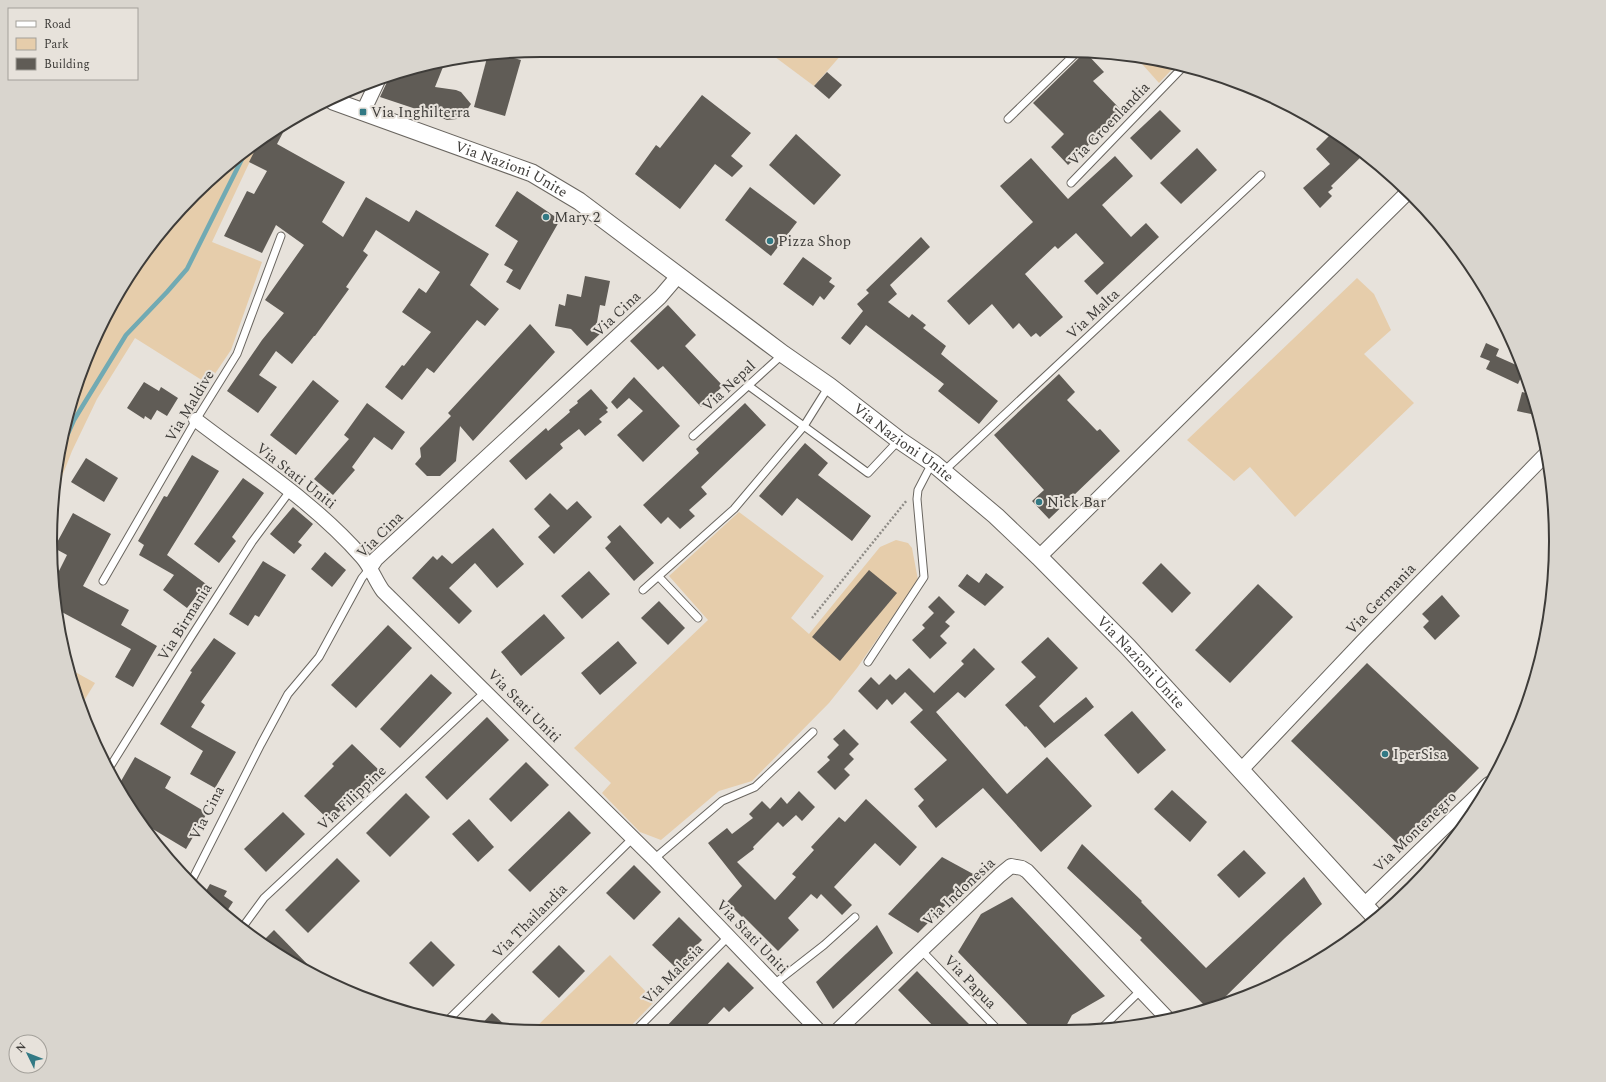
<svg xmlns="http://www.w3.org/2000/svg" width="1606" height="1082" viewBox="0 0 1606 1082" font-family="Spectral,serif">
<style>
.green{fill:#e6cdab}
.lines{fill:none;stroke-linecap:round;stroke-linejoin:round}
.stream{stroke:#71aab3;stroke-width:4.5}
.building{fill:#605c56}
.service-casing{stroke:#6a6660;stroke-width:9}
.minor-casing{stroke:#6a6660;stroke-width:16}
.tertiary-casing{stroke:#6a6660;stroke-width:19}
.path{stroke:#8e8b86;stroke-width:2.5;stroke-dasharray:2 2;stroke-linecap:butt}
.service{stroke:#fff;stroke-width:7}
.minor{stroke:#fff;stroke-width:14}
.tertiary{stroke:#fff;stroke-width:17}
.poi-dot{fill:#327984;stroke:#e7e2db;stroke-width:1.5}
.labels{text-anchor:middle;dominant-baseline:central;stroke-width:4;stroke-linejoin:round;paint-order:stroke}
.poi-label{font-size:15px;fill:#3e3c39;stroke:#e7e2db;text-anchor:start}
.street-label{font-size:15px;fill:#3e3c39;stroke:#e7e2db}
.rim{fill:none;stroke:#3e3c39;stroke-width:2}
</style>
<rect width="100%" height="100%" fill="#e7e2db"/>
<!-- green -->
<g class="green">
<path d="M771,54H842L814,86Z"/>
<path d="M1135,56L1176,65L1159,83Z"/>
<path d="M261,138L212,242L262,262L231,350L208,384L135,338L97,399L72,451L52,502L67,414L87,353L152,242L194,194Z"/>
<path d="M1357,278L1374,294L1391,330L1364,354L1414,403L1295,517L1250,467L1234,481L1187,440Z"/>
<path d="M739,512L824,576L791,618L809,634L880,547L896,540L908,543L912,548L918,580L857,668L829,703L752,781L719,791L661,840L640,832L602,793L611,783L574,748L708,620L669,576Z"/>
<path d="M68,668L95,683L80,707L76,699Z"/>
<path d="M610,955L655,1001L628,1029L535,1028Z"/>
</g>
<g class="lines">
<!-- stream -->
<path class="stream" d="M61,449L74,420L126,335L167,292L187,269L246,151"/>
</g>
<!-- building -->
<g class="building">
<path d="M488,54H498L521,60L505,116L474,107Z"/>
<path d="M1083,54H1087L1104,72L1093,81L1123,112L1068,165L1051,147L1064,134L1033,103Z"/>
<path d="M445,62L435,87L456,90L461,92L471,104L462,117L457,119L447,120L442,118L431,107L428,113L380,97L387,82V75Z"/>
<path d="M827,72L842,85L829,99L814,86Z"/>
<path d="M702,95L751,133L731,156L743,166L732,177L715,164L680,209L635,174L656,145L660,148Z"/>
<path d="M1160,110L1181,131L1151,160L1130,138Z"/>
<path d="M288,123L277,144L345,182L322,222L343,237L366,197L409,222L416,210L489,254L470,285L499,309L485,326L477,320L434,373L427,368L402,400L385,387L402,365L404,366L431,332L402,312L419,288L426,293L440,272L376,230L363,251L368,255L346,287L349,289L315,336H314L292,364L276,351L259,375L277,387L258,413L227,391L262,340L284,313L265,300L304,245L276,225L262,253L224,236L247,191L254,194L267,171L249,162L261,138L268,133Z"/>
<path d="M1334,131L1364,154L1331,186L1333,188L1328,192L1332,196L1320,208L1303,188L1330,164L1316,149Z"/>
<path d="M796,134L841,175L814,205L769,165Z"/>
<path d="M1197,148L1217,170L1181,204L1160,183Z"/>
<path d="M1115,156L1133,176L1102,205L1131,237L1146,223L1159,237L1097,295L1084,281L1104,263L1076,233L1058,249L1055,246L1025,274L1063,317L1040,337L1036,333L1031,337L1019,323L1013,329L992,304L969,325L947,301L1033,222L1000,186L1031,158L1068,199Z"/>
<path d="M750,187L797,222L771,256L725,220Z"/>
<path d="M517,191L560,220L520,290L506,282L513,270L504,265L518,241L495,226Z"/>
<path d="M921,237L930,247L890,285L897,294L888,302L909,318L912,314L926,325L923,328L946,346L941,354L998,401L979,424L938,391L944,384L866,325L850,345L841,338L863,311L857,304L869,293L866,290Z"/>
<path d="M803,257L832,278L829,282L835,286L824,300L820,296L813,306L783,284Z"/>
<path d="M585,276L610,281L605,306L600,305L596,328L601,333L587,346L571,329L555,326L559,304L565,306L567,294L581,297Z"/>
<path d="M668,305L696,335L685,346L723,386L701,407L663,366L658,370L630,341Z"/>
<path d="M530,324L555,352L473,441L460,426L456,461L440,476H427L415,464L421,457L420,448L451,416L448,413Z"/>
<path d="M1486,343L1499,349L1496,356L1523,368L1524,371L1518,384L1486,369L1490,361L1480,357Z"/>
<path d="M1059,374L1075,392L1067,400L1097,431L1100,429L1120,451L1049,519L1032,501L1044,490L994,435Z"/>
<path d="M634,377L680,426L643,462L617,435L643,411L629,398L617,409L611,402Z"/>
<path d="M313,380L339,401L296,455L270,435Z"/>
<path d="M144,382L159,391L161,387L178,398L167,416L157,410L151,420L145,416L144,419L127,408Z"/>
<path d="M591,389L608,408L606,410L608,412L599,419L602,422L585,436L579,429L560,444L563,448L526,480L509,461L546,428L548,431L570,412L569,410L578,403L577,401Z"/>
<path d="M1522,392L1531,394L1534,404L1531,414L1517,411Z"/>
<path d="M367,403L405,432L392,450L374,437L352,467L355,470L333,495L314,479L349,439L344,435Z"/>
<path d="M745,403L766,425L701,487L707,494L689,510L695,516L680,529L668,517L661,524L643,505L699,453L696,449Z"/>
<path d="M805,443L828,463L818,475L871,516L852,541L797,498L782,516L759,496Z"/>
<path d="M192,455L219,471L167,555L206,584L187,608L163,590L174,575L139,555L144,545L138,541L164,496L167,497Z"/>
<path d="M86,458L118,478L104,502L71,482Z"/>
<path d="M243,478L264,493L232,537L236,541L219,563L194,544Z"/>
<path d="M550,493L567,510L577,501L592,517L554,554L538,537L550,526L534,509Z"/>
<path d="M293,507L313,524L298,542L302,545L294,554L270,534Z"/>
<path d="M73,513L111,534L83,586L129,610L121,625L157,646L133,687L115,677L131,649L58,610L56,577L67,555L54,548Z"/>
<path d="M620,525L654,563L634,581L605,548L611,542L607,537Z"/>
<path d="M493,528L524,564L497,588L475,563L449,588L472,611L459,624L412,578L433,556L437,560L442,555L452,564Z"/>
<path d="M325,552L346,570L332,587L311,569Z"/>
<path d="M263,561L286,575L259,617L255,615L248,626L229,614Z"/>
<path d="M1161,563L1191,593L1172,613L1142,583Z"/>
<path d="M869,570L897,593L840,661L812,637Z"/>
<path d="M589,571L610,594L582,619L561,596Z"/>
<path d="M986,573L1004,587L985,606L958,586L967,574L979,583Z"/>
<path d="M1258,584L1293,617L1230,683L1195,650Z"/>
<path d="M1442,595L1460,616L1435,640L1423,627L1429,621L1422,614Z"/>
<path d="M939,596L955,612L945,622L950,626L940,636L947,643L930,659L912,640L925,628L922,625L934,613L928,607Z"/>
<path d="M659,601L685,628L668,645L641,618Z"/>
<path d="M544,614L565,638L521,676L501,652Z"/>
<path d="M388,625L412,648L356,708L331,685Z"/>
<path d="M1048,637L1078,668L1039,706L1054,723L1086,697L1094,707L1045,748L1026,726L1025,727L1005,705L1036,677L1021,662Z"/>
<path d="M214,638L236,653L201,702L205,705L191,727L236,752L215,788L190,774L203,751L160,724L192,672L190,671Z"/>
<path d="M618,641L637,663L600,695L581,673Z"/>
<path d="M974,648L995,669L965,698L958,692L936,712L1007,794L1047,757L1092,806L1041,852L983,788L936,828L918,806L924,800L914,789L947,760L910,722L923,710L905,692L892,705L887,699L877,710L858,691L871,677L879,685L890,674L896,680L909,668L934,693L964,664L961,661Z"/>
<path d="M1367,663L1479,768L1401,847L1291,741Z"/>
<path d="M431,674L452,693L400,748L380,729Z"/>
<path d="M1132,711L1166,750L1138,774L1104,735Z"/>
<path d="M487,717L509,740L447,800L425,777Z"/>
<path d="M844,729L859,744L849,754L854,759L844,769L850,775L835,790L817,772L830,760L827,757L839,745L833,739Z"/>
<path d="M352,744L381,772L361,792L360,791L330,821L304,796L334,766L332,764Z"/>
<path d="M135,757L171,777L165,788L207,813L186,849L146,825L117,788Z"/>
<path d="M526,762L549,785L511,822L489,799Z"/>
<path d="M1172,790L1207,822L1190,842L1154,809Z"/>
<path d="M799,791L815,807L802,821L796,815L783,827L778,822L753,847L754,849L737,862L775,900L796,877L792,874L814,850L811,847L839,817L845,822L866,799L917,847L900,866L875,843L834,887L852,905L842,915L821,894L817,899L811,894L788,918L799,930L778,951L743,916L742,917L727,902L742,886L708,843L727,828L732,834L753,818L749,814L762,801L770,809L781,797L787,804Z"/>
<path d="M406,793L430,817L390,857L366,833Z"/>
<path d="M569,811L591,833L530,892L508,870Z"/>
<path d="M283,812L305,834L266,872L244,849Z"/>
<path d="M469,819L494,847L478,862L452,834Z"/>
<path d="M1082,844L1142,901L1141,902L1206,968L1304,877L1322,904L1285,938L1217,1005L1207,1008L1140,940L1142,938L1067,868Z"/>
<path d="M1244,850L1266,873L1239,898L1217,875Z"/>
<path d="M942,857L975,875L918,933L888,914Z"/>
<path d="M337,858L360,881L308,933L285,910Z"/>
<path d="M634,865L661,892L634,920L606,893Z"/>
<path d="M210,884L227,891L224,896L233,902L225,914L203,896Z"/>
<path d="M1012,897L1105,996L1072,1015L1063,1032H1035L958,952L981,914Z"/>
<path d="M679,917L702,940L675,967L652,945Z"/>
<path d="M877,925L893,953L833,1009L816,982Z"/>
<path d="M274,930L315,972L313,975L268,949L261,943Z"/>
<path d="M431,941L455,965L433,987L409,963Z"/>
<path d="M559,945L585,971L559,998L532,972Z"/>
<path d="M728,962L754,988L729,1012L724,1007L703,1029H664Z"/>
<path d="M917,971L956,1011L976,1031H938L898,990Z"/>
<path d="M492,1013L508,1028H478Z"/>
</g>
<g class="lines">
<defs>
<g id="service">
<path d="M1008,119L1075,54"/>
<path d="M1071,183L1183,67"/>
<path d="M749,386L868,473L899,440"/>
<path d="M693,436L783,354"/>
<path d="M944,471L1261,175"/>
<path d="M659,577L698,618"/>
<path d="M103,581L196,420L237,354L281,236"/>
<path d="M643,590L734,509L804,426L829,386"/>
<path d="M868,662L924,577L917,499L918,490L932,463"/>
<path d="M108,770L191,637L252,542L290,491"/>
<path d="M654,859L722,801L755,787L813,732"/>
<path d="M190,884L261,744L288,694L319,657L362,578L370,568"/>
<path d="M242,928L264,898L485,692"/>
<path d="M922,951L1000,1032"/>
<path d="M774,984L824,945L855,917"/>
<path d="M446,1022L633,838"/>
<path d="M1102,1028L1140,991"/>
<path d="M637,1029L728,937"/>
</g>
<g id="minor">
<path d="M363,112L379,78"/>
<path d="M196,420C252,463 315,503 362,557C371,567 375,580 383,591L654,859L818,1030"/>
<path d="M1039,557L1409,191"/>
<path d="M370,568L376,559L660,297L678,276"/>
<path d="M1240,771L1363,641L1547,453"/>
<path d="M1364,905L1489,784"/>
<path d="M838,1030L1000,875L1011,866L1022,868L1027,871L1169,1020"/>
</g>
<g id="tertiary">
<path id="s1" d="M333,101L532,173L579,201L783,354L829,386L899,440L933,463L996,516L1039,557L1128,647L1376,918"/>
</g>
</defs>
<!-- service casing -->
<use href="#service" class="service-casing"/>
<!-- minor casing -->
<use href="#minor" class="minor-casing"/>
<!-- tertiary casing -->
<use href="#tertiary" class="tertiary-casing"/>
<!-- path -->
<path class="path" d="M812,618L907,500"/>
<!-- service -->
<use href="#service" class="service"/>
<!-- minor -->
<use href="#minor" class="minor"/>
<!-- tertiary -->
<use href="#tertiary" class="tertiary"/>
</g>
<!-- markers -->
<g class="poi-dot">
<rect x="359" y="108" width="8" height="8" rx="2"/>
<circle cx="546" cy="217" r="4"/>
<circle cx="770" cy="241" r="4"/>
<circle cx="1039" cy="502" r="4"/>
<circle cx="1385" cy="754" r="4"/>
</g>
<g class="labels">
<!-- poi labels -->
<g class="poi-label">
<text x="371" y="112">Via Inghilterra</text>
<text x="554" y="217">Mary 2</text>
<text x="778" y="241">Pizza Shop</text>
<text x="1047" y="502">Nick Bar</text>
<text x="1393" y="754">IperSisa</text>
</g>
<!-- street labels -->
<g class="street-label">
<text transform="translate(1109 124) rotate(-46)">Via Groenlandia</text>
<text stroke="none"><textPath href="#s1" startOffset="191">Via Nazioni Unite</textPath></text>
<text transform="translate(617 314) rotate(-43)">Via Cina</text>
<text transform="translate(1093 314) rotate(-43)">Via Malta</text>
<text transform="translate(729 386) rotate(-43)">Via Nepal</text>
<text transform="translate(190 406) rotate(-59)">Via Maldive</text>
<text stroke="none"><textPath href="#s1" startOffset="671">Via Nazioni Unite</textPath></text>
<text transform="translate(296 476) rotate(38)">Via Stati Uniti</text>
<text transform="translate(380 535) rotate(-45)">Via Cina</text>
<text transform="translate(1381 599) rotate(-46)">Via Germania</text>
<text transform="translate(185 622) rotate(-58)">Via Birmania</text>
<text stroke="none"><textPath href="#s1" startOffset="995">Via Nazioni Unite</textPath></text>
<text transform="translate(524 706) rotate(45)">Via Stati Uniti</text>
<text transform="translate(352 798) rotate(-43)">Via Filippine</text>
<text transform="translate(207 813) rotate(-63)">Via Cina</text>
<text transform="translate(1415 832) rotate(-44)">Via Montenegro</text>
<text transform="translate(959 892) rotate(-43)">Via Indonesia</text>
<text transform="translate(530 921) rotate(-45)">Via Thailandia</text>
<text transform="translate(752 937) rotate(46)">Via Stati Uniti</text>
<text transform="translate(673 974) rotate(-45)">Via Malesia</text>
<text transform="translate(970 982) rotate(46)">Via Papua</text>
</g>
</g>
<!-- crop -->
<path d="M0 0H1606V1082H0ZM541 57H1065A484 484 0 0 1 1549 541V541A484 484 0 0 1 1065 1025H541A484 484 0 0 1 57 541V541A484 484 0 0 1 541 57Z" fill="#d9d5ce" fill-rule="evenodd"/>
<path class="rim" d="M541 57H1065A484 484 0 0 1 1549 541V541A484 484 0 0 1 1065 1025H541A484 484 0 0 1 57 541V541A484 484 0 0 1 541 57Z"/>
<!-- legend -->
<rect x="8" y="8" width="130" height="72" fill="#e7e2db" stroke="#a3a09a"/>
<rect x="16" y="21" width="20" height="6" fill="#ffffff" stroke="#a3a09a"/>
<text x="44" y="28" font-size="12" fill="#3e3c39">Road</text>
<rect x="16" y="38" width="20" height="12" fill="#e6cdab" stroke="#a3a09a"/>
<text x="44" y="48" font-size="12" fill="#3e3c39">Park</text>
<rect x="16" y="58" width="20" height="12" fill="#605c56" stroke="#a3a09a"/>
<text x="44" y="68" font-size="12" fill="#3e3c39">Building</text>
<!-- north arrow -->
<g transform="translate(28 1054) rotate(313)"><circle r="19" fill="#e7e2db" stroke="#a3a09a"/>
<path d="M0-3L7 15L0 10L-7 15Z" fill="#327984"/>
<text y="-6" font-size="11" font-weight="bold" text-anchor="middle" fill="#3e3c39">N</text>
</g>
</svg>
